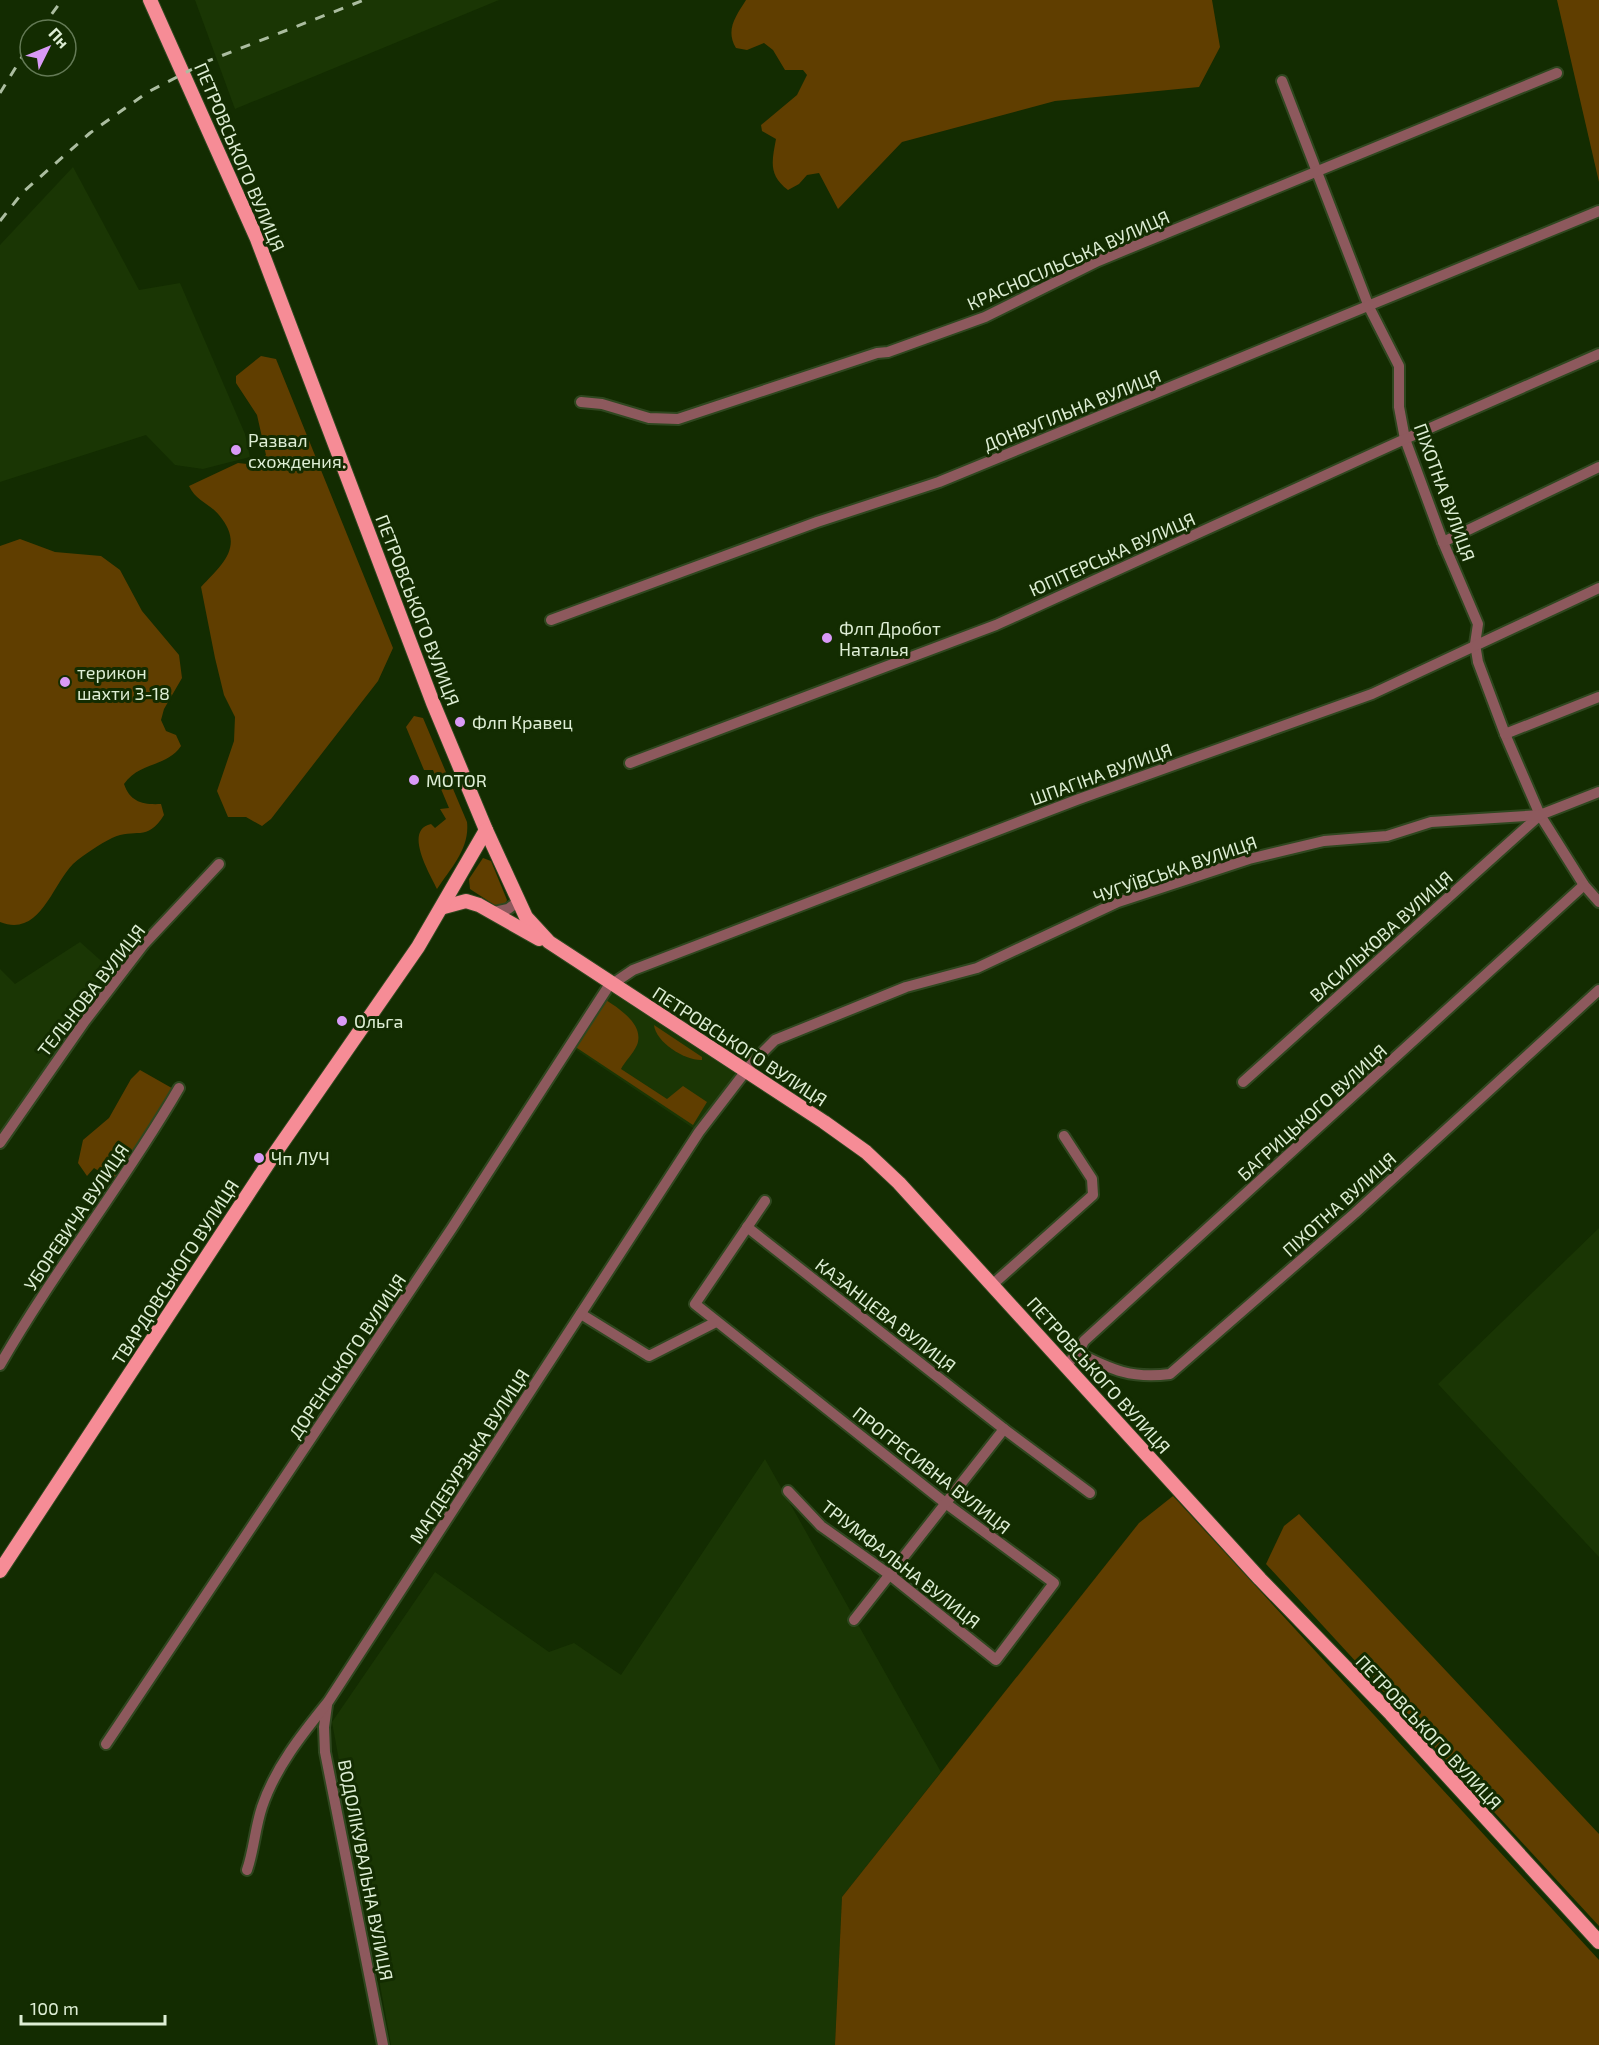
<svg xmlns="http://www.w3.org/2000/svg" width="1599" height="2045" viewBox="0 0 1599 2045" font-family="'Exo 2',sans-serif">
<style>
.built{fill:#1a3604}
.green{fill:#603e00}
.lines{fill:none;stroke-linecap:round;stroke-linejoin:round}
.minor-casing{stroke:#2f471f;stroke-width:14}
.major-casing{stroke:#2f471f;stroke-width:16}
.minor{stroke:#8d595d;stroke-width:10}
.major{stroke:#f68c96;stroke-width:14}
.rail{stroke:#abbda0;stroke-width:3;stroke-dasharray:10 10;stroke-linecap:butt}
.poi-dot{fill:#d99af7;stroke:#132c01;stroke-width:2}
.labels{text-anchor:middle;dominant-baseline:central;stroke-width:6;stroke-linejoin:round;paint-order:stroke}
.street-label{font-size:18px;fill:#deeed5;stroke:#132c01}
.poi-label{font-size:18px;fill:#deeed5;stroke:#132c01;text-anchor:start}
</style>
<rect width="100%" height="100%" fill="#132c01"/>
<!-- built -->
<g class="built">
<path d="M195,0H499L235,109Z"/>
<path d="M73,167L139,290L180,283L245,434L250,457L203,469L175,465L146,435L0,482V245Z"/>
<path d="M80,942L108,967L0,1141V969L15,984Z"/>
<path d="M608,987L741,1077L699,1132L569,1045Z"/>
<path d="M1599,1228V1557L1438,1384Z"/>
<path d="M765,1459L941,1772L842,1897L835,2045H391L332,1722L435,1572L549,1652L574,1643L621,1675Z"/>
</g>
<!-- green -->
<g class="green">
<path d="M746,0H1212L1220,47L1199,87L1055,101L902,142L838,209L819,173L807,175L799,184L788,190C768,175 772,161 776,139L762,131L761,125L797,95L807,75L803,70H785L773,50L764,43L747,50L736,48C725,30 736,16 746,0Z"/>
<path d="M1557,0H1599V182Z"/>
<path d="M261,356L276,359L393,648L378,681L271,819L262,826L246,817H228L217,791L234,741L235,717L224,695L215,658L201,587C223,564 245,546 219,515C209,503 196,501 189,486L238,463L257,465L266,455L257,415L236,383V376Z"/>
<path d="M20,539L55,552L101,556L120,570L142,611L179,655L182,678L164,709L161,720L166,731L176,735L181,746C167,767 139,762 124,784C130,802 143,805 161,804L164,815C147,843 135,827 112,838C100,844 83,855 73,864C52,885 40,938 0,922V546Z"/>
<path d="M414,716L423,718L467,822C470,848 451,868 437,889C430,874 403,830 431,824L435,828L446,819L440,809L449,808L433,770H424L406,727Z"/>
<path d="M483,858L491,861L507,900L505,905L496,906L470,889L469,879Z"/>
<path d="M603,998C618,1008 645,1024 637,1045C633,1054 625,1061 621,1069L667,1099L683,1086L707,1102L693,1125L571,1044Z"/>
<path d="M654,1025L702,1057V1060C686,1061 656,1043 654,1025Z"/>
<path d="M140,1070L177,1091L115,1181L94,1168L87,1176L78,1163L83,1140L109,1118L131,1079Z"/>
<path d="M1173,1496L1599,1960V2045H835L842,1897L1139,1523Z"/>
<path d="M1299,1514L1599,1834V1926L1266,1564L1284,1526Z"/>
</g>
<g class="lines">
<defs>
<g id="minor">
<path d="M1282,81L1369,307L1399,366V407L1405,439L1443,542L1478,624L1475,644L1478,662L1505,734L1540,815L1584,885L1599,902"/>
<path d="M581,402L602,404L649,418L678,419L877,353L888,352L985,317L1098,261L1557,73"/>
<path d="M1443,542L1599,467"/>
<path d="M551,620L817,522L939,482L1599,211"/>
<path d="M1505,734L1599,697"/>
<path d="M630,763L996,625L1405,439L1599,354"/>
<path d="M494,912L508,909L519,901"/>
<path d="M1243,1082L1540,815"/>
<path d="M0,1143L85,1021L144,944L219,864"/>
<path d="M765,1201L695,1304L944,1502L1054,1583L996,1660L890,1575L821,1526L788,1491"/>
<path d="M747,1227L1004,1429L1090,1493"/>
<path d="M992,1285L1093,1195L1092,1179L1064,1136"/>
<path d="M581,1314L649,1356L716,1322"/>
<path d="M1078,1353C1112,1370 1132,1379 1170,1374L1355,1213L1599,990"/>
<path d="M0,1365C55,1269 124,1183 179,1088"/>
<path d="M1066,1365L1078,1353L1084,1341L1584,885"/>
<path d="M854,1620L1004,1429"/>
<path d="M327,1705L324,1727L325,1752L383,2045"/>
<path d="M106,1744L452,1228L608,987L633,970L1079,799L1372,694L1599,588"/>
<path d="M247,1870C254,1850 255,1828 262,1807C275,1768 302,1734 328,1702L699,1132L752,1063L775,1040L906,987L977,968L1118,902L1249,859L1324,841L1387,836L1431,822L1540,815L1599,792"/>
</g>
<g id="major">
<path d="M150,0L257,239L433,703L486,830L526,917L549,942L824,1122L866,1152L899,1183L1260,1579L1391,1714L1599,1942"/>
<path d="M444,907L466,901L479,905L539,939"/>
<path d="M0,1571L273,1156L418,947L486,830"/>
</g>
</defs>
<!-- minor casing -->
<use href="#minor" class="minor-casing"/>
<!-- major casing -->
<use href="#major" class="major-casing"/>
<!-- minor -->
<use href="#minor" class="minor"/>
<!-- major -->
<use href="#major" class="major"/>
<!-- rail -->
<g class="rail">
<path d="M40,30L62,0"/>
<path d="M0,93L30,44"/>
<path d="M0,221L23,192L90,133L148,92L208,61L364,0"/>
</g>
</g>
<!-- markers -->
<g class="poi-dot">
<circle cx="236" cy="450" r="6"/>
<circle cx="827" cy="638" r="6"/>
<circle cx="65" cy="682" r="6"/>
<circle cx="460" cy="722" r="6"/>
<circle cx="414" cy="780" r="6"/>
<circle cx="342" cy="1021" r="6"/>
<circle cx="259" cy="1158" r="6"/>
</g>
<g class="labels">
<!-- street labels -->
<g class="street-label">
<text transform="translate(240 157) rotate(67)">ПЕТРОВСЬКОГО ВУЛИЦЯ</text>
<text transform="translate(1068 260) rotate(-24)">КРАСНОСІЛЬСЬКА ВУЛИЦЯ</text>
<text transform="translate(1072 410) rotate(-22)">ДОНВУГІЛЬНА ВУЛИЦЯ</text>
<text transform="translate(1445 492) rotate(70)">ПІХОТНА ВУЛИЦЯ</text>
<text transform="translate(1112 554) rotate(-24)">ЮПІТЕРСЬКА ВУЛИЦЯ</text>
<text transform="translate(418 610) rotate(69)">ПЕТРОВСЬКОГО ВУЛИЦЯ</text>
<text transform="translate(1101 774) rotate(-20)">ШПАГІНА ВУЛИЦЯ</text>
<text transform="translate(1175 869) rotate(-19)">ЧУГУЇВСЬКА ВУЛИЦЯ</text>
<text transform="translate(1381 936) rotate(-42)">ВАСИЛЬКОВА ВУЛИЦЯ</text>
<text transform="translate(91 990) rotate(-52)">ТЕЛЬНОВА ВУЛИЦЯ</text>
<text transform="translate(740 1046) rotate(33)">ПЕТРОВСЬКОГО ВУЛИЦЯ</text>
<text transform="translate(1312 1112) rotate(-42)">БАГРИЦЬКОГО ВУЛИЦЯ</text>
<text transform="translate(1339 1204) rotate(-42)">ПІХОТНА ВУЛИЦЯ</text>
<text transform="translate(76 1217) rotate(-56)">УБОРЕВИЧА ВУЛИЦЯ</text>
<text transform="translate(175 1272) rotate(-57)">ТВАРДОВСЬКОГО ВУЛИЦЯ</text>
<text transform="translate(886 1315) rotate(38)">КАЗАНЦЕВА ВУЛИЦЯ</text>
<text transform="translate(347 1356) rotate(-56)">ДОРЕНСЬКОГО ВУЛИЦЯ</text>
<text transform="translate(1099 1375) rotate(48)">ПЕТРОВСЬКОГО ВУЛИЦЯ</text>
<text transform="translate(469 1456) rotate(-57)">МАГДЕБУРЗЬКА ВУЛИЦЯ</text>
<text transform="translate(932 1470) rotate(38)">ПРОГРЕСИВНА ВУЛИЦЯ</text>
<text transform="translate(901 1564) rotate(38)">ТРІУМФАЛЬНА ВУЛИЦЯ</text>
<text transform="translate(1429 1732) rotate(47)">ПЕТРОВСЬКОГО ВУЛИЦЯ</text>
<text transform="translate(366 1870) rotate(79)">ВОДОЛІКУВАЛЬНА ВУЛИЦЯ</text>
</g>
<!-- poi labels -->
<g class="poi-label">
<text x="248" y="440">Развал<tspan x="248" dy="21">схождения.</tspan></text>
<text x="839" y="628">Флп Дробот<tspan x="839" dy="21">Наталья</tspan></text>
<text x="77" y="672">терикон<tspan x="77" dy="21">шахти 3-18</tspan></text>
<text x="472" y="722">Флп Кравец</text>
<text x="426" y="780">MOTOR</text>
<text x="354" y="1021">Ольга</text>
<text x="271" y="1158">Чп ЛУЧ</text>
</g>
</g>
<!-- north arrow -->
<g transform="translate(48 48) rotate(47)"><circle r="28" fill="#132c01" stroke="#647a56" stroke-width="1.5"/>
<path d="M0-4.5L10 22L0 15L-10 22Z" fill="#d99af7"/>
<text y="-9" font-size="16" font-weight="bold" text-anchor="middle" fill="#deeed5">Пн</text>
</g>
<!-- scale -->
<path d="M21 2015v9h144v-9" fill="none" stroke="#deeed5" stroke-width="3"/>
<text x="30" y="2015" font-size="18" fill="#deeed5" stroke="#132c01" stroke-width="4.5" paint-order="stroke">100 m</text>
</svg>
